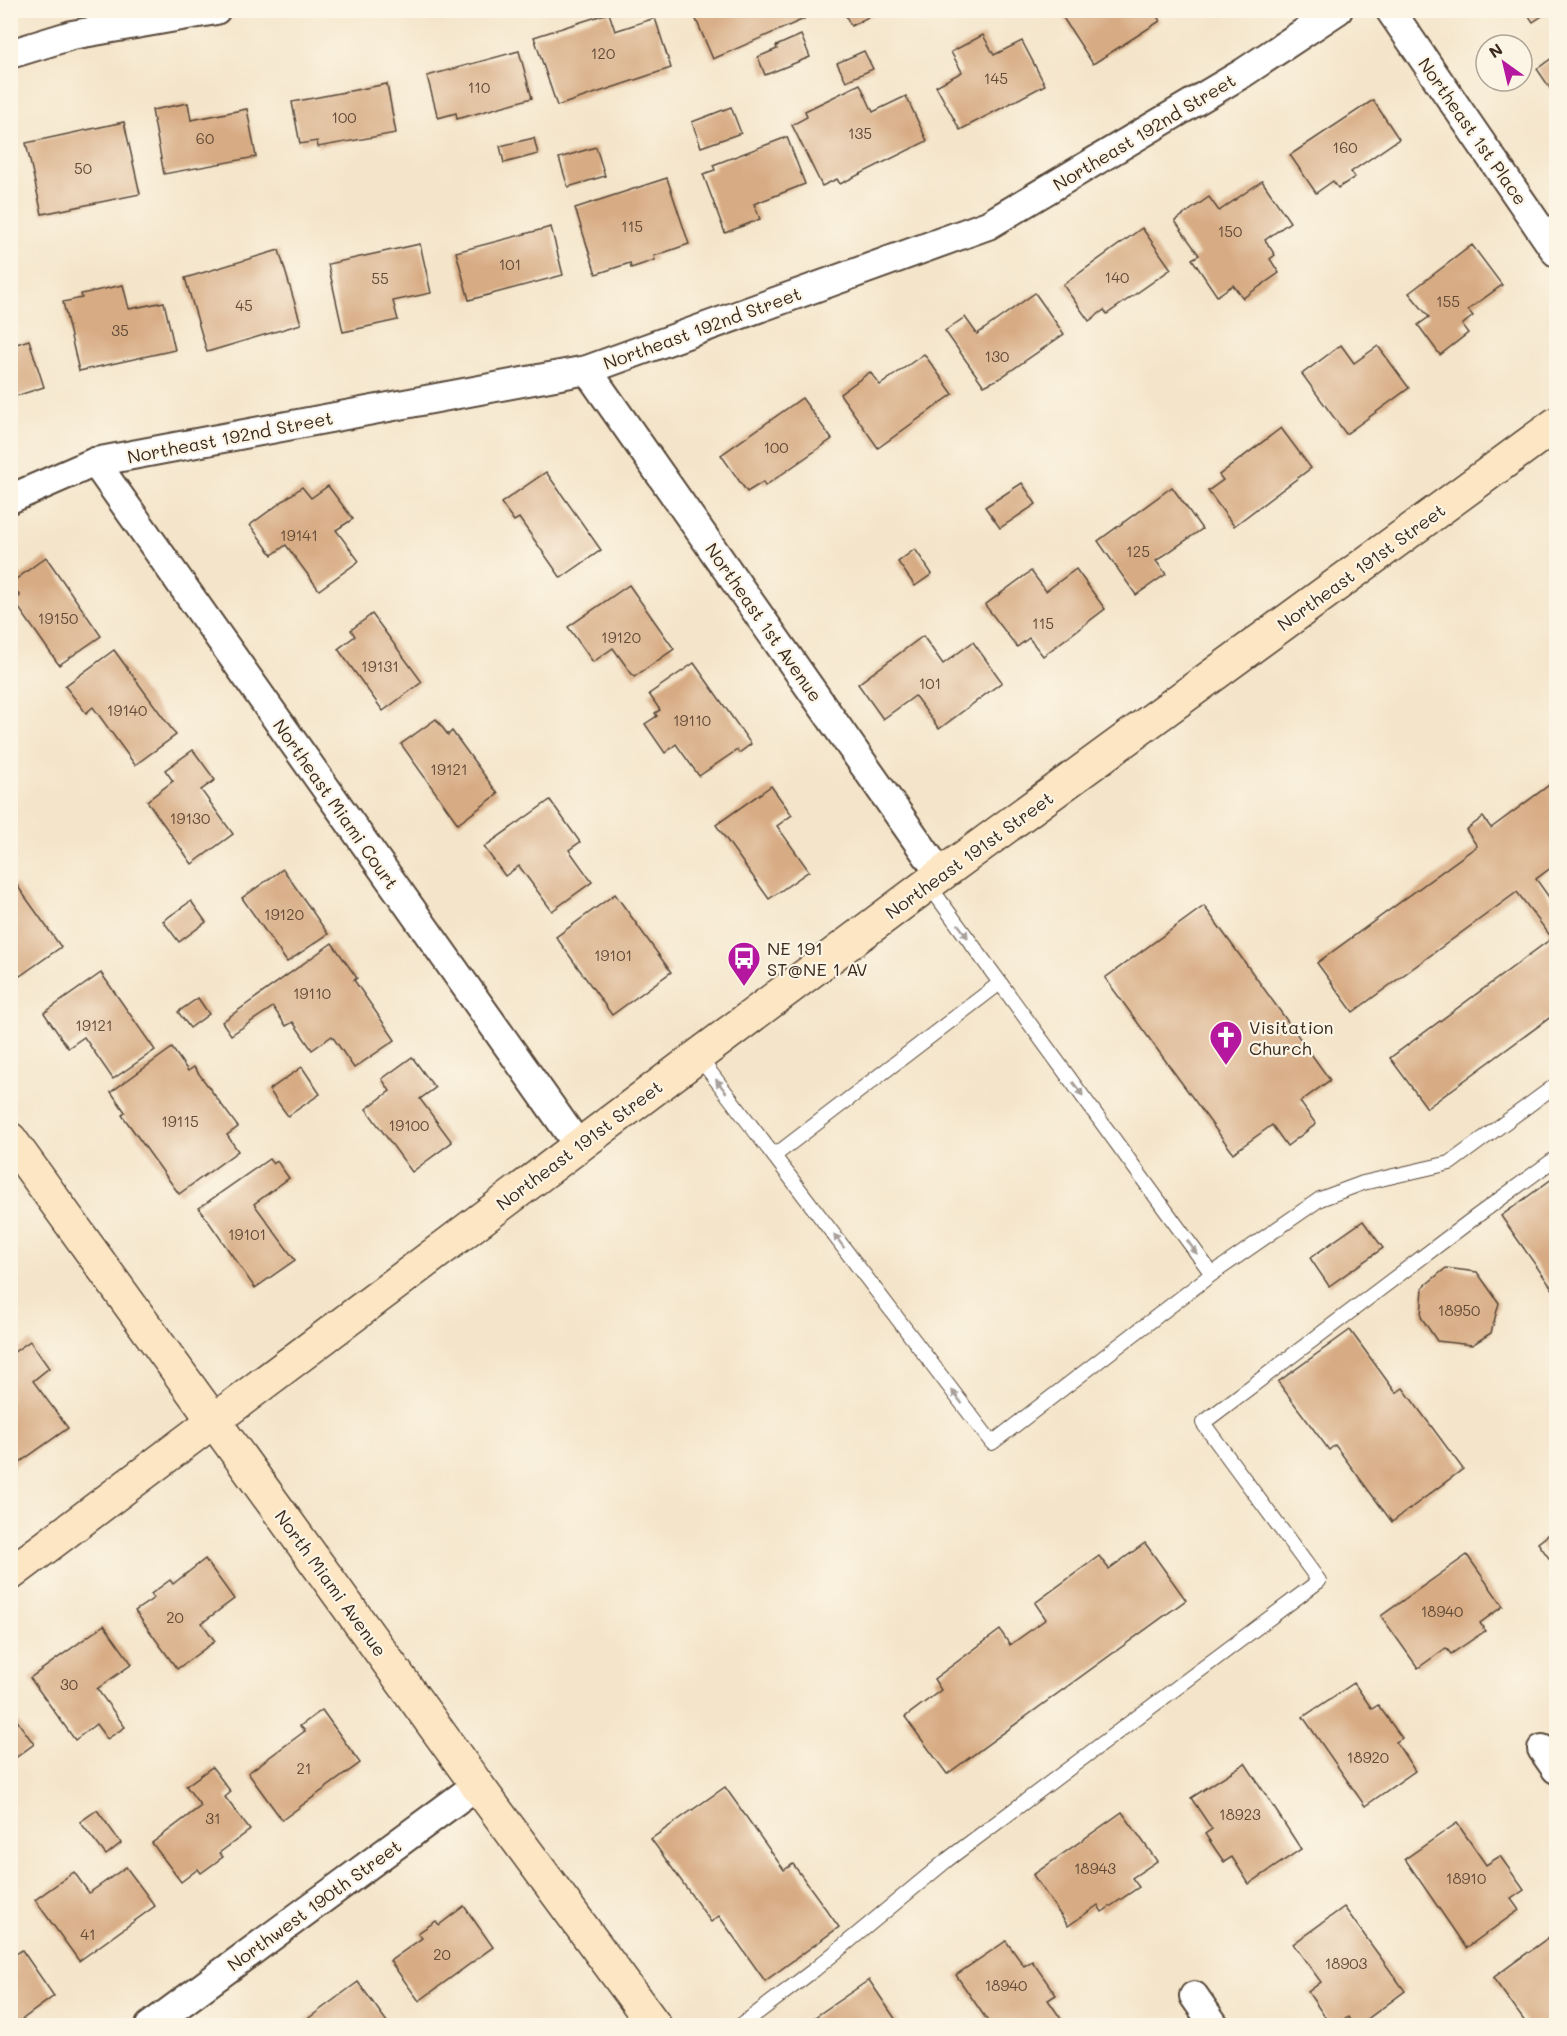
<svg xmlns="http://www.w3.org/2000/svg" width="1567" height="2036" viewBox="0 0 1567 2036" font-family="Mali,sans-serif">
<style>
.building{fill:#d7ab83}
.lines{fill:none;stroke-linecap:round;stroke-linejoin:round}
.lane-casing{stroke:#574638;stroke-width:16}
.street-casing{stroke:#574638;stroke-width:32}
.secondary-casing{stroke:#574638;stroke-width:36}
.lane{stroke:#fff;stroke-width:14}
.street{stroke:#fff;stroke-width:28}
.secondary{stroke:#fce6c4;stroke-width:33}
.oneway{fill:#a79f9a}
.labels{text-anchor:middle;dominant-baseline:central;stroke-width:4.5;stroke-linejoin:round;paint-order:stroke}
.number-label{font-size:15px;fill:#624a37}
.street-label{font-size:18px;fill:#3b2a1e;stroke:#fcf5e5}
.poi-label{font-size:18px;fill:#3b2a1e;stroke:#fcf5e5;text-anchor:start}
</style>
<rect width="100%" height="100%" fill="#fcf5e5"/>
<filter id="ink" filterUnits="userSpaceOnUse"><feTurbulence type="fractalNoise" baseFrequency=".0167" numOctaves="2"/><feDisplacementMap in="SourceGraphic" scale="12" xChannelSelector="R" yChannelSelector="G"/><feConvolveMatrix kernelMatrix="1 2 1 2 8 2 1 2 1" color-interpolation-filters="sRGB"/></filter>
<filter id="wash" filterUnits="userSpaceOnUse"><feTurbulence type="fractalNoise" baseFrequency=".008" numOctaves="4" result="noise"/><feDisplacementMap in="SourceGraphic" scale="24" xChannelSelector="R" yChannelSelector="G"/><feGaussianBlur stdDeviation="1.35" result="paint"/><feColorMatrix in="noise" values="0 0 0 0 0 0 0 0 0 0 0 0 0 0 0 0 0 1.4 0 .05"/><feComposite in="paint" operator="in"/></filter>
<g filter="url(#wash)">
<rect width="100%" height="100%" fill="#f4e5ca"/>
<g id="blocks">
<!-- building -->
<g class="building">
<path d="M692,10H800L804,19L713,59Z"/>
<path d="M843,10H882L851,26Z"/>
<path d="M1058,10H1153L1160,21L1093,64Z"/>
<path d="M1525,10H1551L1533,22Z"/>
<path d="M609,13L615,31L655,18L671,68L557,106L534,37Z"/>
<path d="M801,35L810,57L765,75L758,57L777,49L776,46Z"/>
<path d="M983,35L994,55L1022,41L1045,85L960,130L936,86L962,72L951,52Z"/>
<path d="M519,51L532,98L457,119L456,113L438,118L427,76Z"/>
<path d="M864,51L873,69L846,81L837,63Z"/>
<path d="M1556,55V97L1537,69Z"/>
<path d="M387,84L396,133L318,147L317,141L300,144L292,102Z"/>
<path d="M860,84L873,112L906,96L927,141L840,184L837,179L822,186L792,125L807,117L805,111Z"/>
<path d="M1373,100L1399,139L1351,172L1355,177L1338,188L1333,181L1316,193L1290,155Z"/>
<path d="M188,103L191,120L247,109L256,157L164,174L152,110Z"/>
<path d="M731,107L741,133L701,147L692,122Z"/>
<path d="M124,122L140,194L42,214L26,143Z"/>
<path d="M787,137L805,184L754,204L760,219L725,233L703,174L715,170L713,165Z"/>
<path d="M534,138L538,154L504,163L500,146Z"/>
<path d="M596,147L605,176L568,187L559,158Z"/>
<path d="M667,178L689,244L654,256L655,260L631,268L630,263L596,274L575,208Z"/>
<path d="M1262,181L1290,222L1265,240L1275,255L1270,259L1279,273L1243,298L1233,285L1217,296L1192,259L1199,255L1175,221L1209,197L1219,211Z"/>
<path d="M551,227L563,275L469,300L456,252Z"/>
<path d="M1142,228L1171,269L1107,314L1104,310L1089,321L1063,285Z"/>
<path d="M420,244L431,293L393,301L398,320L343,332L328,264Z"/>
<path d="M1472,245L1502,285L1468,310L1473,316L1462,325L1468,333L1440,355L1418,325L1429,317L1409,293Z"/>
<path d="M279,250L301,324L207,352L185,278Z"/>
<path d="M123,285L129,309L164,302L175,350L79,371L63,302L82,298L81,294Z"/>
<path d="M1035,293L1064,334L1000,378L984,386L945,331L965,317L977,334Z"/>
<path d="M29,340L44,387L10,398V346Z"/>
<path d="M1341,345L1354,363L1378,346L1409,388L1346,434L1302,374Z"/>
<path d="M924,354L953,394L878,448L840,394L870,372L880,385Z"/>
<path d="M802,398L832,439L765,486L763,482L747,492L721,455Z"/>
<path d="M1281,428L1311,468L1234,526L1208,491L1223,480L1219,475Z"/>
<path d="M546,472L601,550L561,578L519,518L514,521L501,503Z"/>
<path d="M1022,483L1036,504L1000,528L985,507Z"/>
<path d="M328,486L353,519L336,530L359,561L319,590L286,545L272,555L250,525L302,487L311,498Z"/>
<path d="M1172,487L1202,529L1156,561L1166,574L1136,595L1098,541Z"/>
<path d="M915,549L932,574L915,586L898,562Z"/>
<path d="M46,557L101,636L59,665L14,601L20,596L11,583Z"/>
<path d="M1076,569L1105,609L1043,656L1029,638L1017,647L985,605L1031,571L1046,591Z"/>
<path d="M629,585L674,649L634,677L613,648L593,662L568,627Z"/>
<path d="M372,614L422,682L383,711L338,649L355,636L351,630Z"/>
<path d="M923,636L943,664L973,642L1002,682L939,729L915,696L883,719L858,684Z"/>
<path d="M114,650L176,735L135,765L93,707L86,713L65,686Z"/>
<path d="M694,663L751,744L739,753L737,750L699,776L676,744L665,753L645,724L657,716L655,713L660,710L649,694Z"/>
<path d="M436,719L448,735L452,731L498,794L458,824L401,744Z"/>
<path d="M193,750L215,780L201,790L233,834L192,864L147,801L173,781L165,770Z"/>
<path d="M1556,780V864L1536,879L1556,907V1013L1427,1108L1390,1058L1552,938L1517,892L1353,1012L1317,963L1477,846L1466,830L1483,817L1491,828Z"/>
<path d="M771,786L792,815L777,826L809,871L769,899L716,825Z"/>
<path d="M550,800L580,842L569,850L592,882L552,911L519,866L505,876L484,847Z"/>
<path d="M283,869L328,934L287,962L242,898Z"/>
<path d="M16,884L61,947L20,976L10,962V888Z"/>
<path d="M615,894L671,972L612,1015L556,937Z"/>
<path d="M191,901L206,922L179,942L163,921Z"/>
<path d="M1204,906L1330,1080L1300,1102L1316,1124L1287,1146L1272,1125L1233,1153L1105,978Z"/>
<path d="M332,943L357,978L354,980L395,1040L354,1068L332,1036L312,1050L293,1022L286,1026L273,1007L231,1035L222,1022Z"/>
<path d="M101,973L155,1050L113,1079L84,1037L68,1048L44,1013Z"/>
<path d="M198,998L209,1014L190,1028L178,1012Z"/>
<path d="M172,1048L188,1071L194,1067L238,1127L227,1135L238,1151L179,1194L122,1115L125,1112L111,1092Z"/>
<path d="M412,1057L435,1088L420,1099L452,1142L412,1172L366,1109L390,1091L382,1079Z"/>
<path d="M302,1067L320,1094L288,1116L269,1090Z"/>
<path d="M269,1159L273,1164L277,1161L289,1178L254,1204L295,1260L255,1288L199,1208Z"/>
<path d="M1556,1176V1294L1501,1216Z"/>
<path d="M1363,1221L1383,1248L1329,1286L1310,1258Z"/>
<path d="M1446,1268L1477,1272L1499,1303L1491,1333L1472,1345L1437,1341L1421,1317L1423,1287Z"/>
<path d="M1350,1330L1396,1393L1403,1388L1463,1469L1392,1522L1335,1445L1329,1450L1278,1382Z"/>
<path d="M30,1341L49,1368L33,1381L68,1428L10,1469V1355Z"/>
<path d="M1556,1529V1568L1538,1543Z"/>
<path d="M1145,1543L1186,1600L947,1774L905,1717L941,1690L934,1679L1000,1630L1010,1645L1046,1619L1035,1603L1099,1556L1109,1569Z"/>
<path d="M1467,1555L1503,1606L1480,1623L1485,1631L1451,1654L1446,1648L1418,1668L1381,1616Z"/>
<path d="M205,1559L234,1599L202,1623L215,1641L177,1669L135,1611L154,1598L151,1594L170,1580L173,1584Z"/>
<path d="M104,1625L132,1664L97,1689L125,1727L107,1739L96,1724L75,1740L30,1678Z"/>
<path d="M1354,1683L1372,1709L1378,1705L1402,1738L1396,1742L1415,1771L1365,1806L1303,1717Z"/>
<path d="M322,1710L360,1763L282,1820L248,1773L305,1731L300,1726Z"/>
<path d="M10,1711L34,1744L10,1762Z"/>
<path d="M1245,1763L1301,1849L1249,1884L1232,1857L1224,1862L1205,1834L1212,1829L1191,1798Z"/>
<path d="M212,1767L231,1792L225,1797L250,1830L219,1853L223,1857L201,1873L198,1869L181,1882L152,1843L201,1806L186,1786Z"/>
<path d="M725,1787L784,1870L793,1864L839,1927L765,1981L719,1916L711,1922L651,1839Z"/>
<path d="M97,1810L121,1843L106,1855L80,1822Z"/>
<path d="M1122,1812L1157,1861L1132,1878L1139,1887L1102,1912L1098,1905L1068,1926L1033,1875Z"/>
<path d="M1457,1823L1486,1865L1500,1856L1524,1890L1511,1899L1519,1910L1466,1948L1405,1859Z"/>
<path d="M126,1867L155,1906L79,1961L35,1900L74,1872L89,1893Z"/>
<path d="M464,1906L493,1947L419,2001L390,1961L422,1938L418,1933L436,1921L439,1925Z"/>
<path d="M1344,1907L1405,1991L1358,2026H1354L1348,2017L1336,2026H1331L1308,1992L1321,1982L1293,1944Z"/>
<path d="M1556,1932V2026H1528L1493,1978Z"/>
<path d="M1006,1941L1024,1966L1032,1961L1056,1995L1048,2000L1066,2026H991L956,1975Z"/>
<path d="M22,1950L54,1996L13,2026H10V1958Z"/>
<path d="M869,1980L900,2026H802Z"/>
<path d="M358,1982L390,2026H298Z"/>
</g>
</g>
</g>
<g filter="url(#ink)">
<use href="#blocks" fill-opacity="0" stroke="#574638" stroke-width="1.5"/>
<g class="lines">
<defs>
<g id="lane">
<path d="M928,884L1212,1274"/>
<path d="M698,1056L992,1443L1212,1274L1320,1199L1363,1183L1450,1163L1556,1085"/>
<path d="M774,1156L1000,983"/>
<path d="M740,2026L814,1970L947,1860L1319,1581L1203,1423L1474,1218L1556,1158"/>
</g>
<g id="street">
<path d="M1390,10L1556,252"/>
<path d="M10,54L72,35L216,10"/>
<path d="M587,370L941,875"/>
<path d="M95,462L578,1145"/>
<path d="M10,499L95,462L587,370L988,225L1243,73L1338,10"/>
<path d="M1542,1749L1556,1769"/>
<path d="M1194,1996L1215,2026"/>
<path d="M150,2026L477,1785"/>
</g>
<g id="secondary">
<path d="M10,1139L477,1785L655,2026"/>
<path d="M10,1574L698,1056L928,884L1556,424"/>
</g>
</defs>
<!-- lane casing -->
<use href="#lane" class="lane-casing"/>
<!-- street casing -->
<use href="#street" class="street-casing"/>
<!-- secondary casing -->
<use href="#secondary" class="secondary-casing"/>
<!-- lane -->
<use href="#lane" class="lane"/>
<!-- street -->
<use href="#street" class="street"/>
<!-- secondary -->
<use href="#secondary" class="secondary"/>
</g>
<!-- one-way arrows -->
<defs><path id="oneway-solid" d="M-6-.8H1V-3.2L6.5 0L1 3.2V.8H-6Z" transform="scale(1.5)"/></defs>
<g class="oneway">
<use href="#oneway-solid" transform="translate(963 931) rotate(54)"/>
<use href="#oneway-solid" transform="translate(721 1086) rotate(-128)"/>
<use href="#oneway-solid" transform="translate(1078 1089) rotate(54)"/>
<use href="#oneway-solid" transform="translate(839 1241) rotate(-127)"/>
<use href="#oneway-solid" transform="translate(1192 1247) rotate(54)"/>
<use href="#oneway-solid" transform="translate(957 1397) rotate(-127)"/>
</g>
</g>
<!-- icons -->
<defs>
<symbol id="bus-pin" viewBox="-11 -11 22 30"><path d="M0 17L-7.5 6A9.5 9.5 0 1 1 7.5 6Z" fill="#b5179e" stroke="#fcf5e5"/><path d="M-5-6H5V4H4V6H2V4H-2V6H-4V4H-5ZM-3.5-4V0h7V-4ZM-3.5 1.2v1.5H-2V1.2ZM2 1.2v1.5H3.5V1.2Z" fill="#fff"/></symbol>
<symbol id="church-pin" viewBox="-11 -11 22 30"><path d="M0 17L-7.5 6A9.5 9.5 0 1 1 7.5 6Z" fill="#b5179e" stroke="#fcf5e5"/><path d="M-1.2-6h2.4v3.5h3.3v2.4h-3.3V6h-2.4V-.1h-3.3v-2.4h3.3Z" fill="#fff"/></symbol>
</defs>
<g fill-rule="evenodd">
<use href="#bus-pin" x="725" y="939" width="38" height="52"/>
<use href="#church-pin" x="1207" y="1018" width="38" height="52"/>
</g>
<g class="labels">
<!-- number labels -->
<g class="number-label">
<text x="603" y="53">120</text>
<text x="996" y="78">145</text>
<text x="479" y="87">110</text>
<text x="344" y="117">100</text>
<text x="860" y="133">135</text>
<text x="205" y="138">60</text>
<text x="1345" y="147">160</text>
<text x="83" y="168">50</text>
<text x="632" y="226">115</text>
<text x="1230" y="231">150</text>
<text x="510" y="264">101</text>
<text x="1117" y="277">140</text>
<text x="380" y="278">55</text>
<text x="1448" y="301">155</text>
<text x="244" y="305">45</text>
<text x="120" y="330">35</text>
<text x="997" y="356">130</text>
<text x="776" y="447">100</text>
<text x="299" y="535">19141</text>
<text x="1138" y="551">125</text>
<text x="58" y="618">19150</text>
<text x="1043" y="623">115</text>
<text x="621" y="637">19120</text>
<text x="380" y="666">19131</text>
<text x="930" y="683">101</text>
<text x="127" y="710">19140</text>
<text x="692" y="720">19110</text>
<text x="449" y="769">19121</text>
<text x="190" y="818">19130</text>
<text x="284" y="914">19120</text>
<text x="613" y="955">19101</text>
<text x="312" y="993">19110</text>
<text x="94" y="1025">19121</text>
<text x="180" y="1121">19115</text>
<text x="409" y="1125">19100</text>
<text x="247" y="1234">19101</text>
<text x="1459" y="1310">18950</text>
<text x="1442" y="1611">18940</text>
<text x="175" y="1617">20</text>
<text x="69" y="1684">30</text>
<text x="1368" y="1757">18920</text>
<text x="304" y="1768">21</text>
<text x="1240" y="1814">18923</text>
<text x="213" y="1818">31</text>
<text x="1095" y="1868">18943</text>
<text x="1466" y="1878">18910</text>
<text x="88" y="1934">41</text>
<text x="442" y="1954">20</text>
<text x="1346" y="1963">18903</text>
<text x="1006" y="1985">18940</text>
</g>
<!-- street labels -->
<g class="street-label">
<text transform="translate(1473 131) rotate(55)">Northeast 1st Place</text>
<text transform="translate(1144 132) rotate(-31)">Northeast 192nd Street</text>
<text transform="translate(702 328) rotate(-20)">Northeast 192nd Street</text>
<text transform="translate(230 437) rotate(-11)">Northeast 192nd Street</text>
<text transform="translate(1361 567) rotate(-36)">Northeast 191st Street</text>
<text transform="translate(764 622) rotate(55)">Northeast 1st Avenue</text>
<text transform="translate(336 804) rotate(55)">Northeast Miami Court</text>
<text transform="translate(969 855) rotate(-36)">Northeast 191st Street</text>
<text transform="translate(579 1145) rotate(-37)">Northeast 191st Street</text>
<text transform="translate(331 1583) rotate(54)">North Miami Avenue</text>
<text transform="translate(314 1905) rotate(-36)">Northwest 190th Street</text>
</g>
<!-- poi labels -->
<g class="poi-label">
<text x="767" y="948">NE 191<tspan x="767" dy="21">ST@NE 1 AV</tspan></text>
<text x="1249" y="1027">Visitation<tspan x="1249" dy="21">Church</tspan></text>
</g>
</g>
<!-- margin -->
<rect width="1567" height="2036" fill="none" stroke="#fcf5e5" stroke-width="36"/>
<!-- north arrow -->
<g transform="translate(1504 63) rotate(326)"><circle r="28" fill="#fcf5e5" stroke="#afa495" stroke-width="1.5"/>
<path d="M0-4.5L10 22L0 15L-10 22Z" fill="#b5179e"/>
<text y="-9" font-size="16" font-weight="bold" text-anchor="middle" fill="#3b2a1e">N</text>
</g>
</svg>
